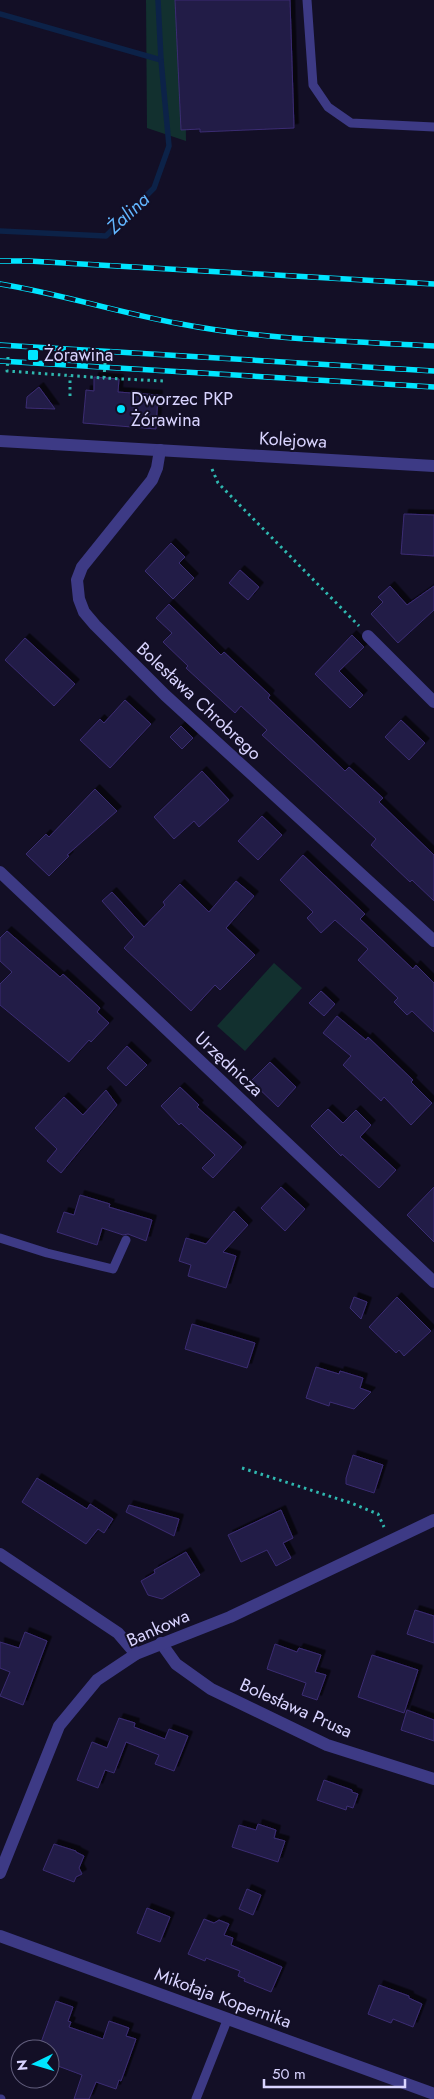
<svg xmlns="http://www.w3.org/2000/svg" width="434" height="2099" viewBox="0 0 434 2099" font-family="Jost,sans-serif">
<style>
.green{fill:#12302f}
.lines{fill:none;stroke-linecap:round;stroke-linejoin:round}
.stream{stroke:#0c2248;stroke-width:5.5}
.building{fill:#241b47;stroke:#3b2d73;filter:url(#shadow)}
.path{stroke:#2fb8b0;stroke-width:3;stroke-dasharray:2.5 4;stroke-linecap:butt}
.lane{stroke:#3d3a85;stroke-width:9}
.street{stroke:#3d3a85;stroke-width:12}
.rail-casing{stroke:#00e5ff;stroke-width:5.5}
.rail{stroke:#130f26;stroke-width:4;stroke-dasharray:11;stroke-linecap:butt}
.poi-dot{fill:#00e5ff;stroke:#130f26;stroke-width:2}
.labels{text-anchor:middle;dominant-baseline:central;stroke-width:4;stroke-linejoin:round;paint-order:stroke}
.poi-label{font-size:18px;fill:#d9d4ff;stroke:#130f26;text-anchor:start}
.street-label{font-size:18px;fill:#d9d4ff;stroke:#130f26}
.water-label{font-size:19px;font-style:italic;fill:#62b6ff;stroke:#130f26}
</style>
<defs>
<filter id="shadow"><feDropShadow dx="4.5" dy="-4.5" stdDeviation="0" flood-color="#0009"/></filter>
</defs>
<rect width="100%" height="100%" fill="#130f26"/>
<!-- green -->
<g class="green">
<path d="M146,0H184L186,141L147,128Z"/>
<path d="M274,963L302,988L245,1051L217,1026Z"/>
</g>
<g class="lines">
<!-- stream -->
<g class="stream">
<path d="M0,14L161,60"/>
<path d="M0,231L106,236L154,188L169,146L161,60L158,0"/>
</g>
</g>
<!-- building -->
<g class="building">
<path d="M175,0H290L294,128L200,132V129L181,130Z"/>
<path d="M94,377L119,379L118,392L158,395L156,429L83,423L86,390L94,391Z"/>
<path d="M39,387L55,409L26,408L27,397Z"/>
<path d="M404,514L434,515V556L401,554Z"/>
<path d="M171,543L185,557L179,563L194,578L173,599L145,571Z"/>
<path d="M240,570L259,587L248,600L229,583Z"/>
<path d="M390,586L407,605L434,586V610L398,643L371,614L383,602L378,597Z"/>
<path d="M169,604L221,655L224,652L270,695L268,698L345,771L349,767L383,798L379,802L434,855V901L412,880L410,882L371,845L376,839L262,735L267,730L241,706L235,713L186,668L188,666L163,642L172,633L156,618Z"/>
<path d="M352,635L364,647L339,671L363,695L350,708L315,674Z"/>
<path d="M25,638L75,684L54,706L5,660Z"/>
<path d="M125,700L151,724L110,768L80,740L100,719L104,723Z"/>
<path d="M401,720L425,743L409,760L385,737Z"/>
<path d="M181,726L193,738L182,749L170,737Z"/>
<path d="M202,771L229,800L199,827L194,821L174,839L154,817Z"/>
<path d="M95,789L117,811L67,855L69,856L49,876L26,854L46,834L49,837Z"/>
<path d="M262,816L282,835L258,860L238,841Z"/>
<path d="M303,855L365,914L360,919L413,969L416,965L434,983V1032L412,1011L407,1015L394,1002L398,998L358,960L368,949L335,920L321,933L307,918L313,912L280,880Z"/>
<path d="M236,881L254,896L226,928L255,955L220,990L215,985L191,1011L124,948L134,937L102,901L112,892L144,927L165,905L163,902L180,884L209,912Z"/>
<path d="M7,931L60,977L63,974L100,1008L97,1012L109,1023L91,1042L89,1040L69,1062L0,1005V984L12,972L0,961V938Z"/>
<path d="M321,991L335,1004L324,1016L309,1003Z"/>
<path d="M337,1016L366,1040L368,1037L413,1080L411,1082L432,1103L411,1125L384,1097L381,1101L343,1065L351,1056L323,1033Z"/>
<path d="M127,1046L147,1065L126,1086L107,1068Z"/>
<path d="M270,1062L296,1087L278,1107L251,1081Z"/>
<path d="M180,1087L199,1105L197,1107L242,1147L213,1178L202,1168L215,1155L181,1123L179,1125L161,1106Z"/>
<path d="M106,1090L117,1105L61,1173L47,1161L57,1149L35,1128L64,1097L83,1115Z"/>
<path d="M328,1109L343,1123L356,1110L371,1125L360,1137L396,1170L379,1188L342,1154L341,1156L311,1126Z"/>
<path d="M281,1187L305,1209L285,1231L261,1208Z"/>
<path d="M434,1187V1242L407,1215Z"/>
<path d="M80,1195L110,1204L109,1207L152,1220L146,1241L128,1234L123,1235L102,1228L97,1245L57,1232L64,1212L74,1215Z"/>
<path d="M234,1211L248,1225L223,1252L236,1256L226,1288L188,1276L191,1265L179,1261L186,1238L206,1244Z"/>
<path d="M354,1297L367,1302L361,1319L350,1308Z"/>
<path d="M397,1297L431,1331L404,1356L399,1350L396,1353L369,1327Z"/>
<path d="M192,1324L255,1343L247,1368L185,1349Z"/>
<path d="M316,1367L339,1374L340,1371L363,1378L360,1388L371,1392L354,1409L330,1402L329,1406L306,1398Z"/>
<path d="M353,1455L383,1465L374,1493L346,1484V1478Z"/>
<path d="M37,1478L87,1509L90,1504L113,1519L104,1533L98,1529L86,1544L22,1502Z"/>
<path d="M129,1505L179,1519L174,1536L126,1512Z"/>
<path d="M281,1510L293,1538L283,1543L291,1558L276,1566L267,1550L241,1562L228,1535Z"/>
<path d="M186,1552L200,1575L162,1599L148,1595L141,1581L155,1573L154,1570Z"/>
<path d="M415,1610L434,1616V1643L407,1634Z"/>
<path d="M25,1632L47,1641L23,1705L0,1696L10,1672L0,1668V1642L19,1648Z"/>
<path d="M275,1644L297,1652L299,1648L321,1655L315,1672L326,1675L317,1700L302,1695L306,1683L267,1669Z"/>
<path d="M372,1655L418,1670L404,1713L358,1697Z"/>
<path d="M407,1710L434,1720V1741L401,1730Z"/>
<path d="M119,1718L135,1723L134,1727L165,1739L169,1729L188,1736L174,1771L155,1764L159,1755L126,1742L114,1773L105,1770L98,1788L77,1780L92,1742L107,1748Z"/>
<path d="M324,1780L352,1790V1792L358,1794L353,1808L347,1806L346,1810L317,1800Z"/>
<path d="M258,1824L276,1830L274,1838L285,1841L278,1862L232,1847L239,1825L256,1830Z"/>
<path d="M54,1844L76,1851V1852L84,1856L79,1868L82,1874L76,1877L74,1882L43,1870Z"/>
<path d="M247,1889L261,1895L253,1915L239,1909Z"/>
<path d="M147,1908L170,1917L160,1942L137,1933Z"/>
<path d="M204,1919L214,1923L219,1920L229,1924L224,1935L233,1938L231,1945L282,1967L271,1992L244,1981L245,1979L238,1976L240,1971L206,1958L205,1961L188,1954Z"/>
<path d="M379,1985L409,1996V1998L422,2004L413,2027L393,2019L391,2023L368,2014Z"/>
<path d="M56,2001L73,2007L68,2021L71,2022L69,2027L103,2039L109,2021L129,2028L126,2036L136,2039L121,2081L119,2080L116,2089L96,2082L89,2099H74L82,2075L50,2063V2049L39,2048Z"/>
</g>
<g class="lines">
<!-- path -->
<g class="path">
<path d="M8,357L7,371L104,378"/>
<path d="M105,363L104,378L163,381"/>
<path d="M70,396V376"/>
<path d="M212,469L218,483L359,626"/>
<path d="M242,1468L351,1503L378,1514L384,1527"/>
</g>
<!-- lane -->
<g class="lane">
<path d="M307,0L313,85L328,107L351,123L434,127"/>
<path d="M0,1238L47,1253L113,1269L126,1240"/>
<path d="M0,2099H1"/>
<path d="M196,2099L228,2018"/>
</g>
<!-- street -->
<g class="street">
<path d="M0,441L434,466"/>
<path d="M160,450L157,468L152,480L82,567L77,580L79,599L84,612L95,625L165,695L434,941"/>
<path d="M368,636L434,702"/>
<path d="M0,872L434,1282"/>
<path d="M0,1554L118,1633L136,1654"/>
<path d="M161,1643L176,1664L211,1689L327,1745L434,1779"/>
<path d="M0,1873L59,1726L97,1680L136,1654L230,1617L434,1520"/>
<path d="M0,1936L434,2094"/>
</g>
<defs>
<g id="rail">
<path d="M0,261H29L434,284"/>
<path d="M0,284C61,294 120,313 181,324C264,340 350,341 434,346"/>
<path d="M0,345L434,371"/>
<path d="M0,361L434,387"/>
</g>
</defs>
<!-- rail casing -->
<use href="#rail" class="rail-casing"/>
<!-- rail -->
<use href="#rail" class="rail"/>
</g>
<!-- markers -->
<g class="poi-dot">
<rect x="27" y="349" width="12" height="12" rx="2.5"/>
<circle cx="121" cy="409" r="5"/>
</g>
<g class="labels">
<!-- poi labels -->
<g class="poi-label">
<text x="44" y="355">Żórawina</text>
<text x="131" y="399">Dworzec PKP<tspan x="131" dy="21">Żórawina</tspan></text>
</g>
<!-- street labels -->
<g class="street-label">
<text transform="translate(293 440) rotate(3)">Kolejowa</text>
<text transform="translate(199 701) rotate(43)">Bolesława Chrobrego</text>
<text transform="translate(229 1064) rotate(43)">Urzędnicza</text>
<text transform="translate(158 1628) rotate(-24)">Bankowa</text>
<text transform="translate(296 1708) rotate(24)">Bolesława Prusa</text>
<text transform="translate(223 1998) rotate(20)">Mikołaja Kopernika</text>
</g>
<!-- water labels -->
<g class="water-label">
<text transform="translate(128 213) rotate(-43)">Żalina</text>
</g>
</g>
<!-- north arrow -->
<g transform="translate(35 2064) rotate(265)"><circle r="24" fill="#130f26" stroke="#625e7d"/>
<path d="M0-4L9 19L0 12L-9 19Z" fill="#00e5ff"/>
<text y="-8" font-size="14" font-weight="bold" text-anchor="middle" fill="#d9d4ff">N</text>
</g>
<!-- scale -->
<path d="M264 2079v8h141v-8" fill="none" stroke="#d9d4ff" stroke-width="2.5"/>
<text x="272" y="2079" font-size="15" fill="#d9d4ff" stroke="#130f26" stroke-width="4" paint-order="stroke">50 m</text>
</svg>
